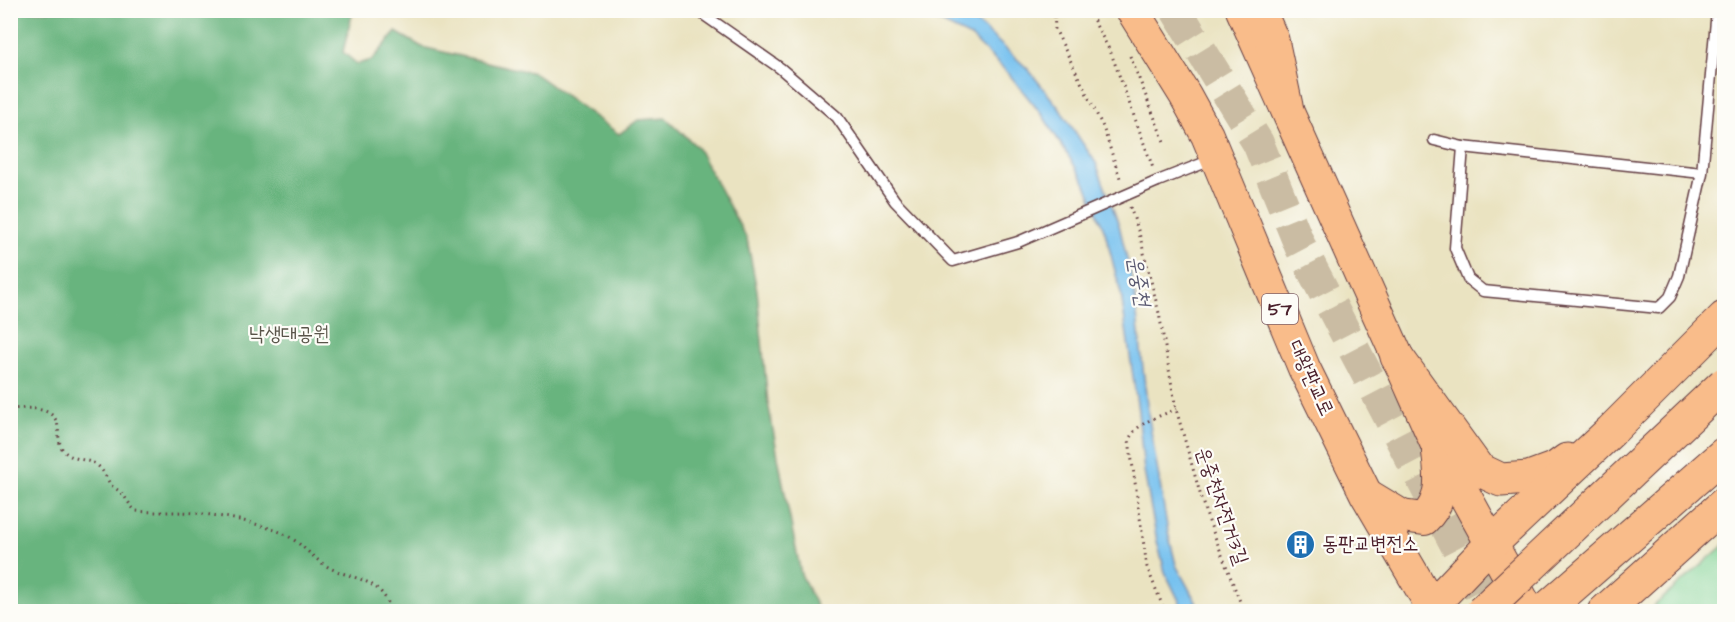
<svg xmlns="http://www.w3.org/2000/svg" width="1735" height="622" viewBox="0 0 1735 622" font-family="'Architects Daughter','Poor Story',sans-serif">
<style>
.green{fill:#80d294;stroke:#657860;stroke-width:1.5}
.forest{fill:#68b47e;stroke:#596a54;stroke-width:1.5}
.water{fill:#76c1ef;stroke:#60708d;stroke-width:1.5}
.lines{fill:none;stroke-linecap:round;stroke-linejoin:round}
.primary-tunnel{stroke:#cabca3;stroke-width:32;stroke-dasharray:32 16;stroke-linecap:butt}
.lane-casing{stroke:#623c42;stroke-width:13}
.primary-casing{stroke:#623c42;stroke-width:34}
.highway-casing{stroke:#623c42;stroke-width:35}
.path{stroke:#623c42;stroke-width:3;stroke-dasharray:1.5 4.5;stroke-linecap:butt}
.lane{stroke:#fff;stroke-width:10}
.primary{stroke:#f9bc8a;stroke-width:32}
.highway{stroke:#f9bc8a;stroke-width:33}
.lane-bridge-casing{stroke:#623c42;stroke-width:13;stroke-linecap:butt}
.highway-bridge-casing{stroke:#623c42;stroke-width:35;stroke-linecap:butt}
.lane-bridge{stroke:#fff;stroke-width:10}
.highway-bridge{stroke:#f9bc8a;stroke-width:33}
.labels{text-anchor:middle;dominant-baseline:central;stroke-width:4.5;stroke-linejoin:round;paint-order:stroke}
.shield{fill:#fdfcf7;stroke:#806168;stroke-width:1.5}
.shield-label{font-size:18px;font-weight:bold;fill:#4a1f2b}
.park-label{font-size:20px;fill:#5a554a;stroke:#fdfcf7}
.street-label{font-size:20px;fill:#4a1f2b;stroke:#fdfcf7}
.poi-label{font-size:20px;fill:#4a1f2b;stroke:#fdfcf7;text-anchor:start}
.water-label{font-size:21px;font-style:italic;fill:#595870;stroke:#fdfcf7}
</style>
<rect width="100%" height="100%" fill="#fdfcf7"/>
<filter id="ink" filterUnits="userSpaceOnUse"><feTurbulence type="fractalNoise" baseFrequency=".0167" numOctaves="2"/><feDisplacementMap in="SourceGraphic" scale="12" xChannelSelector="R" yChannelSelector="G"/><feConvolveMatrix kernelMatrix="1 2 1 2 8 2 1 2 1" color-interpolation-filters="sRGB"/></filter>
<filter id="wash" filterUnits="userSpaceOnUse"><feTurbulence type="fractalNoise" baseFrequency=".008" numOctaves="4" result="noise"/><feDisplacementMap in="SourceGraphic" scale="24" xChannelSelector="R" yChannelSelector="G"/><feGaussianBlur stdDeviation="1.35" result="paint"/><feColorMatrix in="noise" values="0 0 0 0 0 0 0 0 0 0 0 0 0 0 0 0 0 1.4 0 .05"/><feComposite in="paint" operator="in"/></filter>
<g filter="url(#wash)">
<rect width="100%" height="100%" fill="#eae3c1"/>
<!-- green -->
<path class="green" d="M1724,545V611H1648Z"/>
<!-- forest -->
<path class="forest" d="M10,11H353L343,52L357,64L372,60L396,32L422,47L534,73L619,134L638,120L666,118L697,147L747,239L757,290L768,403L782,478L801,574L819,611H11Z"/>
<!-- water -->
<path class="water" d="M916,11H957L981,26L1028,69L1059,108L1096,163L1119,225L1134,288L1148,413L1168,532L1176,565L1201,611H1184L1165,572L1157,541L1144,471L1138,411L1121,294L1105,232L1085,182L1043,116L1008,73L971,37Z"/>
</g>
<g filter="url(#ink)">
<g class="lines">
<!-- primary-tunnel -->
<path class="primary-tunnel" d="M1176,10L1258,143L1300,246L1491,612"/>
<defs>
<g id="lane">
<path d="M697,10L780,68L837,117L895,201L953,261L1018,242"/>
<path d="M1434,140L1463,147"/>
<path d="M1702,173L1463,147L1455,248L1468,279L1483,291L1659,308L1670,297L1679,276L1702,173L1717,10"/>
<path d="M1158,181L1214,159"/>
</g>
<g id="primary">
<path d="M1132,10L1185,95L1207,135L1304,368L1366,494L1435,612"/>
<path d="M1242,10L1437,445L1529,612"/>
<path d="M1369,496L1402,516L1424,519C1444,501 1441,476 1438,452"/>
<path d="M1426,612L1491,544"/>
</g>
<g id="highway">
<path d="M1259,10L1272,40L1286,106"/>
<path d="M1397,357L1478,469L1501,480L1529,478L1556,468L1567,460"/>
<path d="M1491,544L1611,431L1724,318"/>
<path d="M1543,612L1724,454"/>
<path d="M1604,612L1724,504"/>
</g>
</defs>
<!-- lane casing -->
<use href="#lane" class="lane-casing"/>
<!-- primary casing -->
<use href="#primary" class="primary-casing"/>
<!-- highway casing -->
<use href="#highway" class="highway-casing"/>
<!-- path -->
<g class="path">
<path d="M1054,10L1055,29L1103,127L1121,181"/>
<path d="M1088,10L1111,53L1153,168"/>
<path d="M1130,56L1165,144"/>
<path d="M1130,207L1139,233L1159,313L1176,409L1205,511L1244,612"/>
<path d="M10,409C26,408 55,405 58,427C59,435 58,443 63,450C72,461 86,458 97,465C104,471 106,477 110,484C113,488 118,489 121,493C127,498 128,504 136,511C155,513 175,511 195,513C223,516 254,522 280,532C300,540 313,560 332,569C359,581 381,579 392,612"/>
<path d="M1165,612L1147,567L1129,440C1136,422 1159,417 1176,409"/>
<path d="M1723,612L1724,610"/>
</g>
<!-- lane -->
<use href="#lane" class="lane"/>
<!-- primary -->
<use href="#primary" class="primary"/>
<!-- highway -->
<use href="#highway" class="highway"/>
<defs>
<path id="lane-bridge" d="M1018,242L1158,181"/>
<path id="highway-bridge" d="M1482,612L1724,384"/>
</defs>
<!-- lane-bridge casing -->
<use href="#lane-bridge" class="lane-bridge-casing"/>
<!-- highway-bridge casing -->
<use href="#highway-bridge" class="highway-bridge-casing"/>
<!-- lane-bridge -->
<use href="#lane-bridge" class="lane-bridge"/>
<!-- highway-bridge -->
<use href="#highway-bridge" class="highway-bridge"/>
</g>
</g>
<!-- icons -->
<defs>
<symbol id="building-disc" viewBox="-11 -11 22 22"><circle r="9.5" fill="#1f6fb2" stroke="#fdfcf7"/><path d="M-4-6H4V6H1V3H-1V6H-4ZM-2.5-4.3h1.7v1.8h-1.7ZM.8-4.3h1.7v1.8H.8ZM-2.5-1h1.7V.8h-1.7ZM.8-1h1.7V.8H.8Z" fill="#fff"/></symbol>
</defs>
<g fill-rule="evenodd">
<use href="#building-disc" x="1284" y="528" width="33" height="33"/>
</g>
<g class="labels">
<!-- shield labels -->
<rect class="shield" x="1262" y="294" width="36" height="30" rx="4.5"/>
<g class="shield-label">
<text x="1280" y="309">57</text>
</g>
<!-- park labels -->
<g class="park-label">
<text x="289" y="334">낙생대공원</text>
</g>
<!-- street labels -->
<g class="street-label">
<text transform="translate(1311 378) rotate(65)">대왕판교로</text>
<text transform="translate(1222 506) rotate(71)">운중천자전거3길</text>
</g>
<!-- poi labels -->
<g class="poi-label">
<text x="1322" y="544">동판교변전소</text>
</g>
<!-- water labels -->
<g class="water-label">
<text transform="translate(1139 281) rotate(80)">운중천</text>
</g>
</g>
<!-- margin -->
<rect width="1735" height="622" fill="none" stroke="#fdfcf7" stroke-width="36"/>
</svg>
